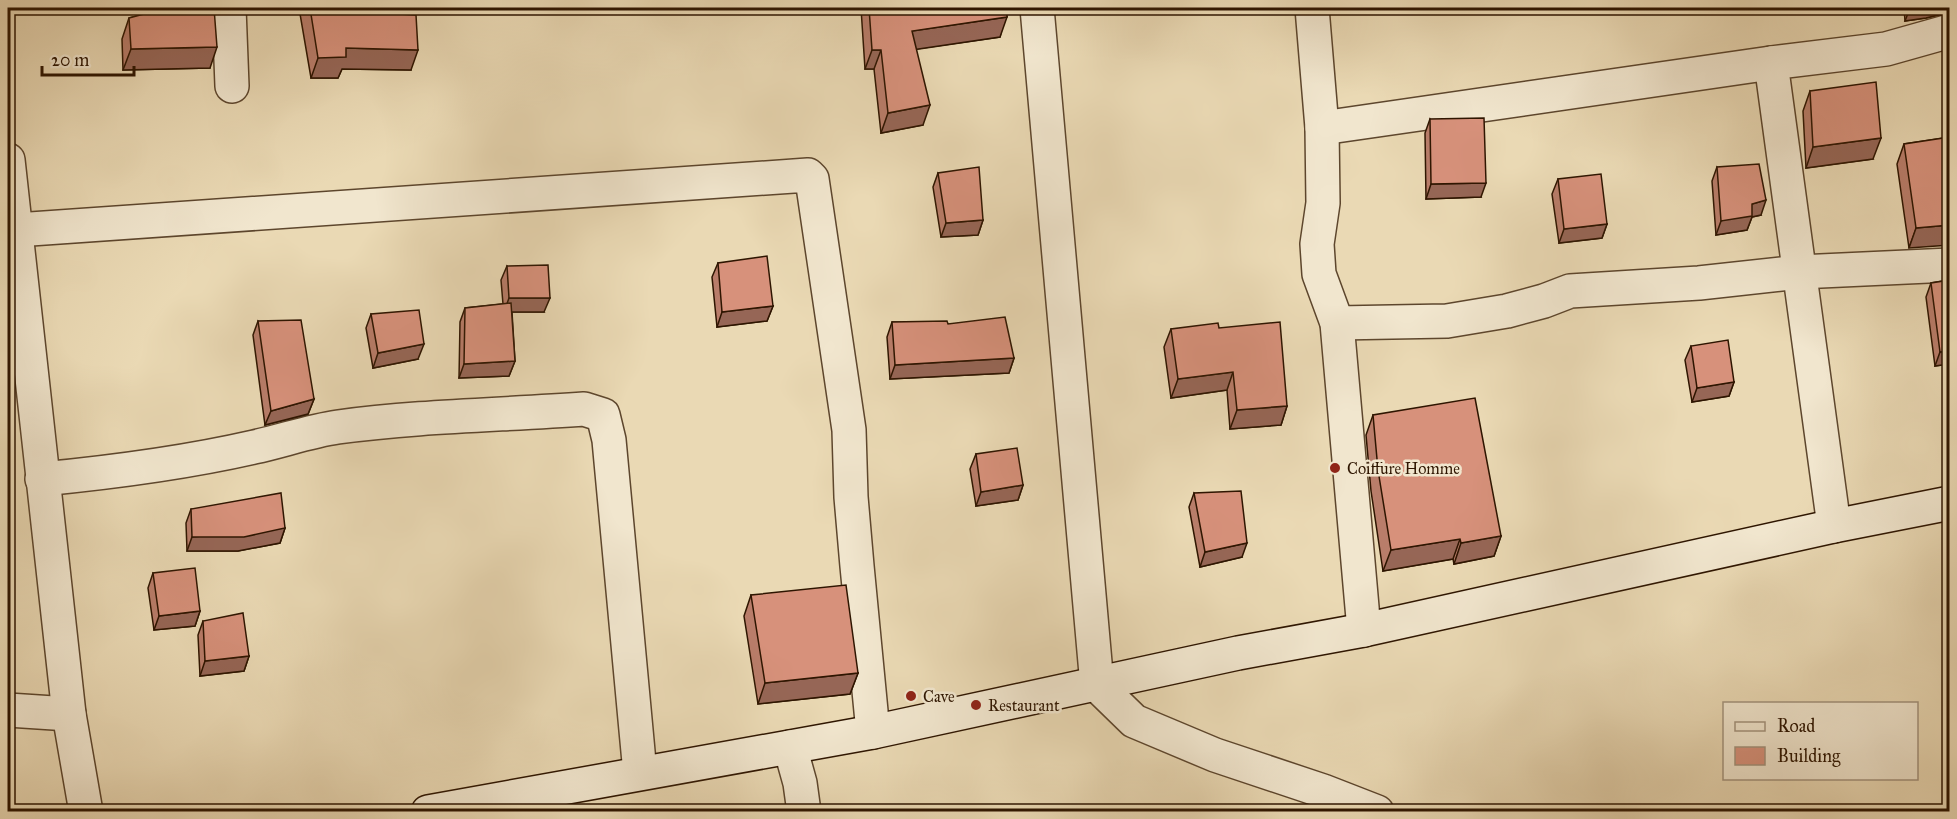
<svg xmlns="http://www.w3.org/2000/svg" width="1957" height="819" viewBox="0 0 1957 819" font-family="'IM FELL Great Primer',serif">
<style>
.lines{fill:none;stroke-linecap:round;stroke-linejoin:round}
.street-casing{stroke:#5d462d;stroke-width:36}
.secondary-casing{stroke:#2e1500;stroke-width:36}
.street{stroke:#f1e6ce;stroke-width:33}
.secondary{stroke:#f1e6ce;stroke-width:33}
.wall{fill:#b97d6a;stroke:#2e1500;stroke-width:1.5}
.shaded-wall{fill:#966656;stroke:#2e1500;stroke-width:1.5}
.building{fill:#d7917b;stroke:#2e1500;stroke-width:1.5}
.poi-dot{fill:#8f2418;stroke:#f1e6ce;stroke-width:2}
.labels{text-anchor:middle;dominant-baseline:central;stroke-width:5;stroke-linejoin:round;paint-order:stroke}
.poi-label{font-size:16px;fill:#2e1500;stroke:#f1e6ce;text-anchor:start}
</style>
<rect width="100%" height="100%" fill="#ead9b4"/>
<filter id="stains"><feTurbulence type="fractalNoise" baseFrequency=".00333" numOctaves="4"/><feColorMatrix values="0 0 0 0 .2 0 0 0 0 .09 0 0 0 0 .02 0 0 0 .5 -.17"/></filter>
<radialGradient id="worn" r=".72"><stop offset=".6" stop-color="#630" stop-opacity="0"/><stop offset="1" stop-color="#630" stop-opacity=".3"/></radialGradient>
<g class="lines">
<defs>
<g id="street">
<path d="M229,8L232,86"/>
<path d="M1037,8L1097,685L1134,721L1215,755L1323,791L1377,812"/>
<path d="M1312,8L1322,128L1323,203L1317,244L1319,274L1337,323L1364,630"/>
<path d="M1322,128L1771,63"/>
<path d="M8,160L69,714L86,812"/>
<path d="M16,230L808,175L812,179L849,430L851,497L857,566L873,732"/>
<path d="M1337,323L1447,321L1507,311L1544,301L1570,291L1699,283L1799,272L1950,265"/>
<path d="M42,479C114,472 184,463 254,447C282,441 310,431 338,427C419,416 502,415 584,409L603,415L609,440L640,773"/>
<path d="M1834,526L1771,63L1886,49L1950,31"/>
<path d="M8,710L69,714"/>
<path d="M790,747L800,783L804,812"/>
</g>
<path id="secondary" d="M428,812L873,732L1238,653L1364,630L1834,526L1950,503"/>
</defs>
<!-- street casing -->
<use href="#street" class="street-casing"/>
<!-- secondary casing -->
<use href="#secondary" class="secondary-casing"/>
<!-- street -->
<use href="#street" class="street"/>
<!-- secondary -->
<use href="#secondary" class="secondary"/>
</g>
<!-- wall -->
<g class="wall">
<path d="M153,8H214L210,68L123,70L122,39L129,18L153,12Z"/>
<path d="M299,8H398L411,70L342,69L338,78H311Z"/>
<path d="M861,8H1007L1000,37L916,49L923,125L881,133L874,69H865Z"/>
<path d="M1904,8H1950L1946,13L1926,18L1905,21Z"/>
<path d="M1810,91L1873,159L1806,168L1803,111Z"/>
<path d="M1430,119L1481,197L1426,199L1425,133Z"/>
<path d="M1950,137L1909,248L1897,164L1904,144Z"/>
<path d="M1717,167L1761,215L1752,217L1747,230L1716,235L1712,181Z"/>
<path d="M938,173L983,220L978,235L941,237L933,187Z"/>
<path d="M1558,179L1607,224L1602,238L1559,243L1552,194Z"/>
<path d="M718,263L773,306L767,321L717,327L712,277Z"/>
<path d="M507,266L544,312H512L515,361L509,376L459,378L460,322L465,308L503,304L501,280Z"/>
<path d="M1950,280V368L1949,364L1935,366L1926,297L1931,283Z"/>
<path d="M371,314L418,359L373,368L366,328Z"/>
<path d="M258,321L314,399L308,414L265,425L253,335Z"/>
<path d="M892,322L948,324L1014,358L1009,373L890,379L887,337Z"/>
<path d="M1219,328L1287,406L1281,425L1230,429L1227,390L1171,398L1164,347L1171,329Z"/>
<path d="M1691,346L1734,382L1729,396L1692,402L1685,360Z"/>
<path d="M1373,415L1501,536L1494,556L1454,564L1453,559L1383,571L1371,491L1366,435Z"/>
<path d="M976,454L1023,485L1018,500L976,506L970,469Z"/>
<path d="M1194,493L1242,557L1200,567L1189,507Z"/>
<path d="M191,509L285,528L280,543L238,551H187L186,523Z"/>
<path d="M153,573L200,611L195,626L154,630L148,588Z"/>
<path d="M751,595L858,673L850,694L758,704L744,616Z"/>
<path d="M203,621L249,656L244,671L200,676L198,635Z"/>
</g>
<!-- shaded-wall -->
<g class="shaded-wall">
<path d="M1910,8H1950V13H1946L1926,18L1905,21Z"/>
<path d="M1007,17L1000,37L905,51L912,31Z"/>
<path d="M217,47L210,68L123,70L131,49Z"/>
<path d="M346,48L418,50L411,70L342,69L338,78H311L318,58Z"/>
<path d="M872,50H881L874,69H865Z"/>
<path d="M930,105L923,125L881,133L888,113Z"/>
<path d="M1881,138L1873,159L1806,168L1813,147Z"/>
<path d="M1486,183L1481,197L1426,199L1431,184Z"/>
<path d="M1766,200L1761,215L1752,217L1747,230L1716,235L1721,221L1752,204Z"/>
<path d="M983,220L978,235L941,237L946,223Z"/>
<path d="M1607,224L1602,238L1559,243L1564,229Z"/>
<path d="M1950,225V245L1909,248L1916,228Z"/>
<path d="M509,298H550L544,312H504Z"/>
<path d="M773,306L767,321L717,327L722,312Z"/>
<path d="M424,344L418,359L373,368L378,353Z"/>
<path d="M1950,351L1949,364L1935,366L1940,352Z"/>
<path d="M1014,358L1009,373L890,379L895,365Z"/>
<path d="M515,361L509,376L459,378L464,364Z"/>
<path d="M1233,372L1227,390L1171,398L1178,379Z"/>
<path d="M1734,382L1729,396L1692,402L1697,388Z"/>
<path d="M314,399L308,414L265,425L271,411Z"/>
<path d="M1287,406L1281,425L1230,429L1237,410Z"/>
<path d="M1023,485L1018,500L976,506L981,492Z"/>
<path d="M285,528L280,543L238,551H187L192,537Z"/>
<path d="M1501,536L1494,556L1454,564L1461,543Z"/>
<path d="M1460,539L1453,559L1383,571L1391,550Z"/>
<path d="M1247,543L1242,557L1200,567L1205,552Z"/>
<path d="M200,611L195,626L154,630L159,616Z"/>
<path d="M249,656L244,671L200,676L205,661Z"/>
<path d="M858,673L850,694L758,704L765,683Z"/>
</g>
<!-- building -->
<g class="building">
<path d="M163,8H214L217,47L131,49L129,18L163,9Z"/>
<path d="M310,8H398L399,14L416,15L418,50L346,48V57L318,58Z"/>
<path d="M869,8H1007V17L912,31L930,105L888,113L881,50H872Z"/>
<path d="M1876,82L1881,138L1813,147L1810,91Z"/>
<path d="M1484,118L1486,183L1431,184L1430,119Z"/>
<path d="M1950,137V225L1916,228L1904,144Z"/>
<path d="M1759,164L1766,200L1752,204V216L1721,221L1717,167Z"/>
<path d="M979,167L983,220L946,223L938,173Z"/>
<path d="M1601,174L1607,224L1564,229L1558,179Z"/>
<path d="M767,256L773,306L722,312L718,263Z"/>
<path d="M548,265L550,298H509L507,266Z"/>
<path d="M1950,280V351L1940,352L1931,283Z"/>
<path d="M511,303L515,361L464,364L465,308Z"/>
<path d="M419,310L424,344L378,353L371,314Z"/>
<path d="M1005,317L1014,358L895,365L892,322L947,321L948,324Z"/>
<path d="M301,320L314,399L271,411L258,321Z"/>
<path d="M1280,322L1287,406L1237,410L1233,372L1178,379L1171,329L1218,323L1219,328Z"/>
<path d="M1728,340L1734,382L1697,388L1691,346Z"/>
<path d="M1475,398L1501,536L1461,543L1460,539L1391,550L1378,470L1373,415Z"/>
<path d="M1017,448L1023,485L981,492L976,454Z"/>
<path d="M1241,491L1247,543L1205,552L1194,493Z"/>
<path d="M281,493L285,528L244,537H192L191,509Z"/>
<path d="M195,568L200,611L159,616L153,573Z"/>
<path d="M846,585L858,673L765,683L751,595Z"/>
<path d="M243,613L249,656L205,661L203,621Z"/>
</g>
<!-- markers -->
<g class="poi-dot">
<circle cx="1335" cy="468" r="6"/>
<circle cx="911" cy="696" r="6"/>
<circle cx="976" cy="705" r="6"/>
</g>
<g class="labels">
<!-- poi labels -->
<g class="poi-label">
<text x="1347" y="468">Coiffure Homme</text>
<text x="923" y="696">Cave</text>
<text x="988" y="705">Restaurant</text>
</g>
</g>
<!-- margin -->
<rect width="1957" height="819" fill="none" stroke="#ead9b4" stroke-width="30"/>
<rect x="9" y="9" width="1939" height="801" fill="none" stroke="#2e1500" stroke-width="3"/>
<rect x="15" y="15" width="1927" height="789" fill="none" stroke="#2e1500" stroke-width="1.5"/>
<!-- legend -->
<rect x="1723" y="702" width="195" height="78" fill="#f1e6ce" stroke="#a3927c" stroke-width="1.5"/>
<rect x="1735" y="722" width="30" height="9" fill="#f1e6ce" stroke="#a3927c" stroke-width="1.5"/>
<text x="1777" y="732" font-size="18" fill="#2e1500">Road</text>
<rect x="1735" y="747" width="30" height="18" fill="#d7917b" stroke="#a3927c" stroke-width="1.5"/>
<text x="1777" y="762" font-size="18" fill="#2e1500">Building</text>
<!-- scale -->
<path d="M42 66v9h92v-9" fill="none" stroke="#2e1500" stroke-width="3"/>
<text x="51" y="66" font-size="18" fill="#2e1500" stroke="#f1e6ce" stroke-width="4.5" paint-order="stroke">20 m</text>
<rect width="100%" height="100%" filter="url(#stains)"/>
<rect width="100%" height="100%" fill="url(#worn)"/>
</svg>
